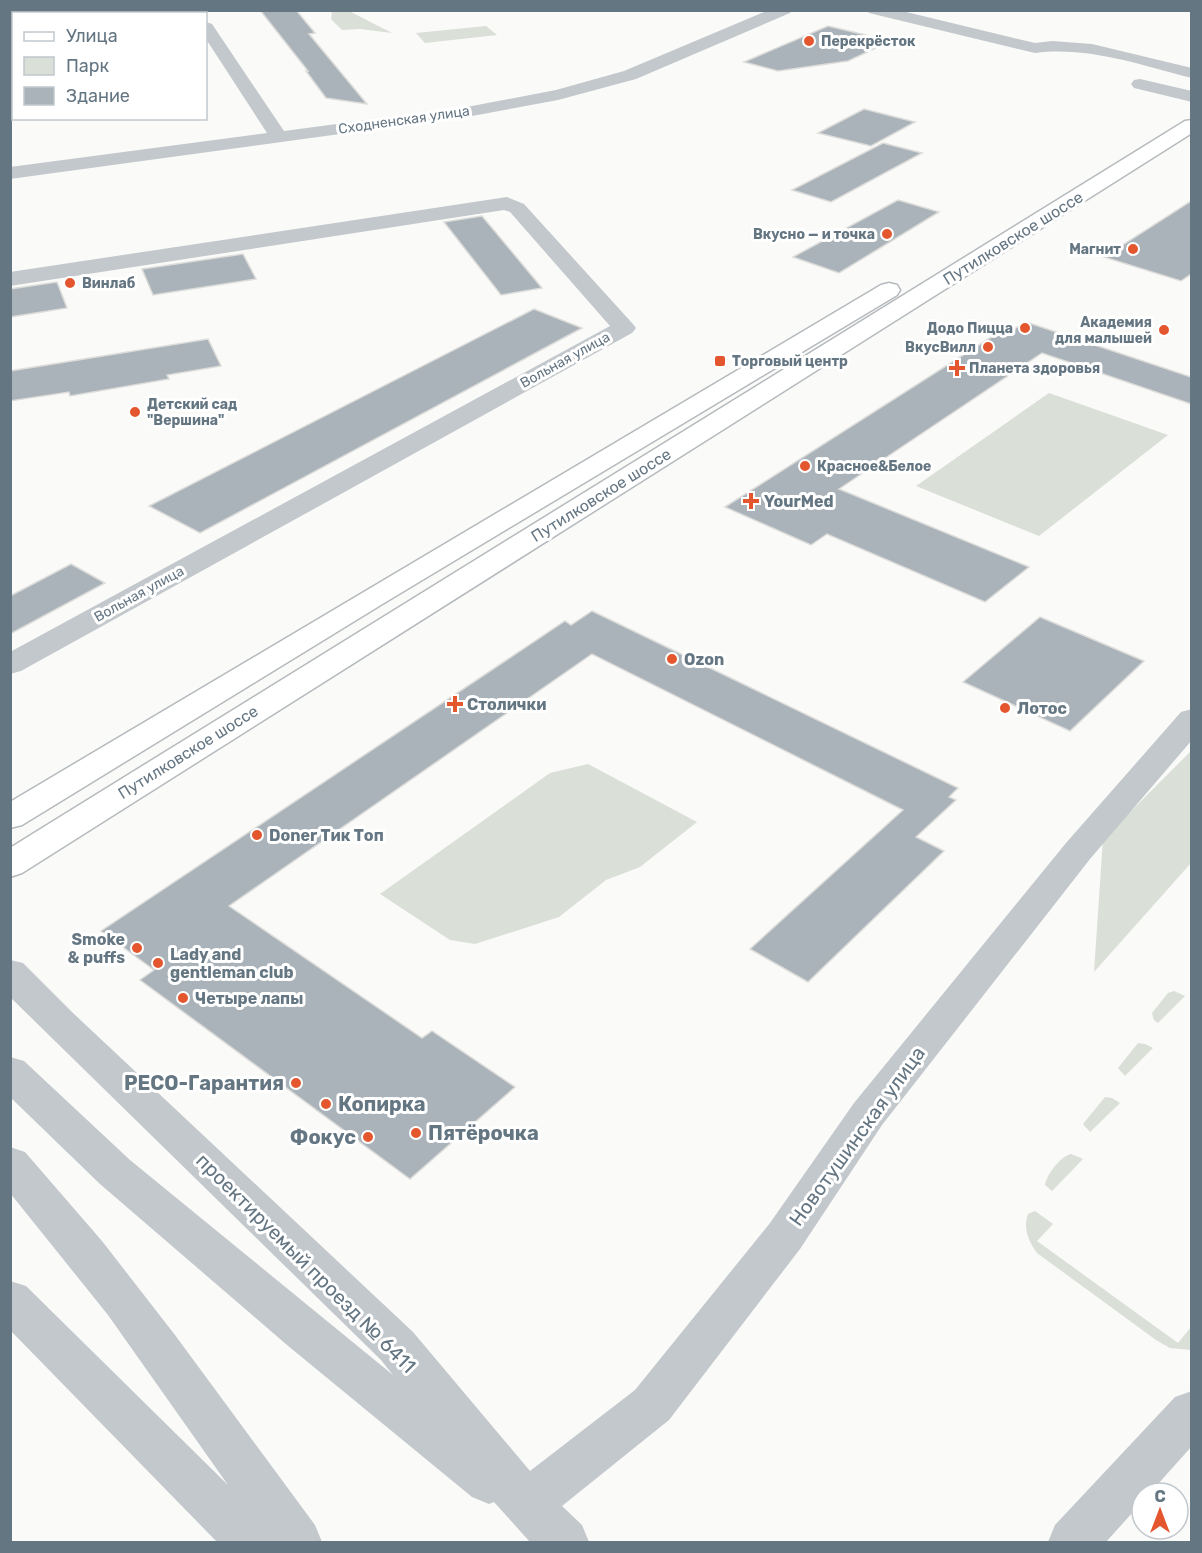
<svg xmlns="http://www.w3.org/2000/svg" width="1202" height="1553" viewBox="0 0 1202 1553" font-family="Rubik,sans-serif">
<style>
.green{fill:#dadfd7}
.building{fill:#aab3b9;stroke:#dcdcda;stroke-width:1.5}
.lines{fill:none;stroke-linecap:round;stroke-linejoin:round}
.major-casing{stroke:#b5babe;stroke-width:3}
.minor{fill:#c3c8cc;fill-rule:evenodd}
.major{fill:#fff;fill-rule:evenodd}
.poi-dot{fill:#e4572e;stroke:#fff;stroke-width:2}
.labels{text-anchor:middle;dominant-baseline:central;stroke-width:6;stroke-linejoin:round;paint-order:stroke}
.far-poi-label{font-size:14px;font-weight:bold;fill:#657683;stroke:#fff;text-anchor:start}
.far-street-label{font-size:14px;fill:#657683;stroke:#fff}
.street-label{font-size:16px;fill:#657683;stroke:#fff}
.poi-label{font-size:16px;font-weight:bold;fill:#657683;stroke:#fff;text-anchor:start}
.near-poi-label{font-size:20px;font-weight:bold;fill:#657683;stroke:#fff;text-anchor:end}
.near-street-label{font-size:20px;fill:#657683;stroke:#fff}
</style>
<rect width="100%" height="100%" fill="#fafaf8"/>
<!-- green -->
<g class="green">
<path d="M332,11H349L392,33L360,29L342,30L331,19Z"/>
<path d="M486,26L497,35L425,43L416,33Z"/>
<path d="M1049,393L1168,435L1039,536L916,486Z"/>
<path d="M1191,751V863L1094,972L1103,839Z"/>
<path d="M588,764L697,822L640,867L606,880L559,917L475,944L450,940L380,894L550,773Z"/>
<path d="M1174,991L1185,996L1158,1023L1154,1020L1152,1013L1168,993Z"/>
<path d="M1138,1043L1145,1044L1153,1048L1125,1076L1118,1068Z"/>
<path d="M1105,1097L1112,1098L1120,1103L1090,1132L1083,1124Z"/>
<path d="M1071,1154L1083,1159L1052,1191L1045,1185C1046,1175 1061,1156 1071,1154Z"/>
<path d="M1035,1211L1053,1224L1037,1241L1178,1343L1191,1327V1350L1170,1348L1156,1340L1037,1253C1028,1240 1023,1229 1028,1214Z"/>
</g>
<!-- building -->
<g class="building">
<path d="M260,10H296L315,33L309,34L367,104L326,98L306,71H308Z"/>
<path d="M828,26L891,41L848,61L778,71L744,62Z"/>
<path d="M864,109L915,122L871,146L818,133Z"/>
<path d="M883,143L922,153L831,202L792,190Z"/>
<path d="M898,200L939,212L839,273L793,257Z"/>
<path d="M1191,201V274L1181,281L1104,257Z"/>
<path d="M482,216L542,288L501,295L444,222Z"/>
<path d="M243,254L256,279L153,295L142,269Z"/>
<path d="M57,282L67,308L10,317V289Z"/>
<path d="M534,309L582,328L200,533L149,506Z"/>
<path d="M1026,322L1191,377V404L1042,353L839,489L1029,567L985,602L827,534L811,545L725,507L1007,327L1014,329Z"/>
<path d="M208,339L221,366L167,375L169,379L70,396L69,392L10,401V371Z"/>
<path d="M71,564L105,583L10,634V596Z"/>
<path d="M592,611L958,788L949,797L956,800L916,837L944,851L808,982L750,949L903,810L592,654L229,906L422,1038L432,1031L515,1087L410,1179L140,980L154,970L101,931L565,621L571,625Z"/>
<path d="M1040,617L1144,661L1070,731L963,682Z"/>
</g>
<g class="lines">
<defs>
<g id="major">
<path d="M1192,120V133L22,873L10,877V848L47,825L1185,121Z"/>
<path d="M889,283L897,285L900,290L897,295L384,603L22,825L10,828V802L881,285Z"/>
</g>
</defs>
<!-- major casing -->
<use href="#major" class="major-casing"/>
<!-- minor -->
<g class="minor">
<path d="M769,10H792L790,13L636,79L558,100L472,116L10,179V167L267,133L206,39V22L212,24L284,131L472,106L556,90L624,71Z"/>
<path d="M867,10H898L1035,43L1052,41L1092,44L1192,68V78C1140,65 1088,46 1035,53L869,13Z"/>
<path d="M1140,79L1192,91V102L1134,88L1131,84L1134,80Z"/>
<path d="M507,197L524,204L632,323L636,328L632,333L21,671L10,674V652L610,326L510,212L504,210L10,286V272Z"/>
<path d="M1192,709V740L1090,859L882,1125L800,1249L669,1420L562,1506L582,1525L589,1542H530L494,1502L489,1504L472,1497L287,1345L100,1184L10,1097V1057L24,1061L130,1160L393,1375L381,1360L10,997V960L23,963L73,1013L413,1332L530,1471L635,1390L770,1223L854,1103L1066,843L1181,712Z"/>
<path d="M10,1147L25,1152L102,1241L175,1335L315,1525L322,1542H217L10,1330V1281L26,1286L228,1485L108,1315L10,1193Z"/>
<path d="M1192,1391V1446L1150,1493H1142V1502L1106,1542H1048L1055,1525L1175,1397Z"/>
</g>
<!-- major -->
<use href="#major" class="major"/>
</g>
<!-- markers -->
<g class="poi-dot">
<circle cx="809" cy="41" r="6"/>
<circle cx="887" cy="234" r="6"/>
<circle cx="1133" cy="249" r="6"/>
<circle cx="70" cy="283" r="6"/>
<circle cx="1025" cy="328" r="6"/>
<circle cx="1164" cy="330" r="6"/>
<circle cx="988" cy="347" r="6"/>
<rect x="714" y="355" width="12" height="12" rx="3"/>
<path d="M954 359h6v6h6v6h-6v6h-6v-6h-6v-6h6z"/>
<circle cx="135" cy="412" r="6"/>
<circle cx="805" cy="466" r="6"/>
<path d="M748 492h6v6h6v6h-6v6h-6v-6h-6v-6h6z"/>
<circle cx="672" cy="659" r="6"/>
<path d="M452 695h6v6h6v6h-6v6h-6v-6h-6v-6h6z"/>
<circle cx="1005" cy="708" r="6"/>
<circle cx="257" cy="835" r="6"/>
<circle cx="137" cy="948" r="6"/>
<circle cx="158" cy="963" r="6"/>
<circle cx="183" cy="998" r="6"/>
<circle cx="296" cy="1083" r="6"/>
<circle cx="326" cy="1104" r="6"/>
<circle cx="416" cy="1133" r="6"/>
<circle cx="368" cy="1137" r="6"/>
</g>
<g class="labels">
<!-- far-poi labels -->
<g class="far-poi-label">
<text x="821" y="41">Перекрёсток</text>
<text x="875" y="234" text-anchor="end">Вкусно — и точка</text>
<text x="1121" y="249" text-anchor="end">Магнит</text>
<text x="82" y="283">Винлаб</text>
<text x="1152" y="322" text-anchor="end">Академия<tspan x="1152" dy="16">для малышей</tspan></text>
<text x="1013" y="328" text-anchor="end">Додо Пицца</text>
<text x="976" y="347" text-anchor="end">ВкусВилл</text>
<text x="732" y="361">Торговый центр</text>
<text x="969" y="368">Планета здоровья</text>
<text x="147" y="404">Детский сад<tspan x="147" dy="16">"Вершина"</tspan></text>
<text x="817" y="466">Красное&amp;Белое</text>
</g>
<!-- far-street labels -->
<g class="far-street-label">
<text transform="translate(404 120) rotate(-8)">Сходненская улица</text>
<text transform="translate(565 360) rotate(-29)">Вольная улица</text>
<text transform="translate(139 594) rotate(-29)">Вольная улица</text>
</g>
<!-- street labels -->
<g class="street-label">
<text transform="translate(1013 238) rotate(-32)">Путилковское шоссе</text>
<text transform="translate(601 495) rotate(-32)">Путилковское шоссе</text>
<text transform="translate(188 752) rotate(-32)">Путилковское шоссе</text>
</g>
<!-- poi labels -->
<g class="poi-label">
<text x="764" y="501">YourMed</text>
<text x="684" y="659">Ozon</text>
<text x="467" y="704">Столички</text>
<text x="1017" y="708">Лотос</text>
<text x="269" y="835">Doner Тик Топ</text>
<text x="125" y="939" text-anchor="end">Smoke<tspan x="125" dy="18">&amp; puffs</tspan></text>
<text x="170" y="954">Lady and<tspan x="170" dy="18">gentleman club</tspan></text>
<text x="195" y="998">Четыре лапы</text>
</g>
<!-- near-poi labels -->
<g class="near-poi-label">
<text x="284" y="1083">РЕСО-Гарантия</text>
<text x="338" y="1104" text-anchor="start">Копирка</text>
<text x="428" y="1133" text-anchor="start">Пятёрочка</text>
<text x="356" y="1137">Фокус</text>
</g>
<!-- near-street labels -->
<g class="near-street-label">
<text transform="translate(857 1136) rotate(-54)">Новотушинская улица</text>
<text transform="translate(306 1263) rotate(45)">проектируемый проезд № 6411</text>
</g>
</g>
<!-- border -->
<rect width="1202" height="1553" fill="none" stroke="#657683" stroke-width="24"/>
<!-- legend -->
<rect x="12" y="12" width="195" height="108" fill="#ffffff" stroke="#c1c8cd" stroke-width="1.5"/>
<rect x="24" y="32" width="30" height="9" fill="#ffffff" stroke="#c1c8cd" stroke-width="1.5"/>
<text x="66" y="42" font-size="18" fill="#657683">Улица</text>
<rect x="24" y="57" width="30" height="18" fill="#dadfd7" stroke="#c1c8cd" stroke-width="1.5"/>
<text x="66" y="72" font-size="18" fill="#657683">Парк</text>
<rect x="24" y="87" width="30" height="18" fill="#aab3b9" stroke="#c1c8cd" stroke-width="1.5"/>
<text x="66" y="102" font-size="18" fill="#657683">Здание</text>
<!-- north arrow -->
<g transform="translate(1160 1511)"><circle r="28" fill="#ffffff" stroke="#c1c8cd" stroke-width="1.5"/>
<path d="M0-4.5L10 22L0 15L-10 22Z" fill="#e4572e"/>
<text y="-9" font-size="16" font-weight="bold" text-anchor="middle" fill="#657683">С</text>
</g>
</svg>
